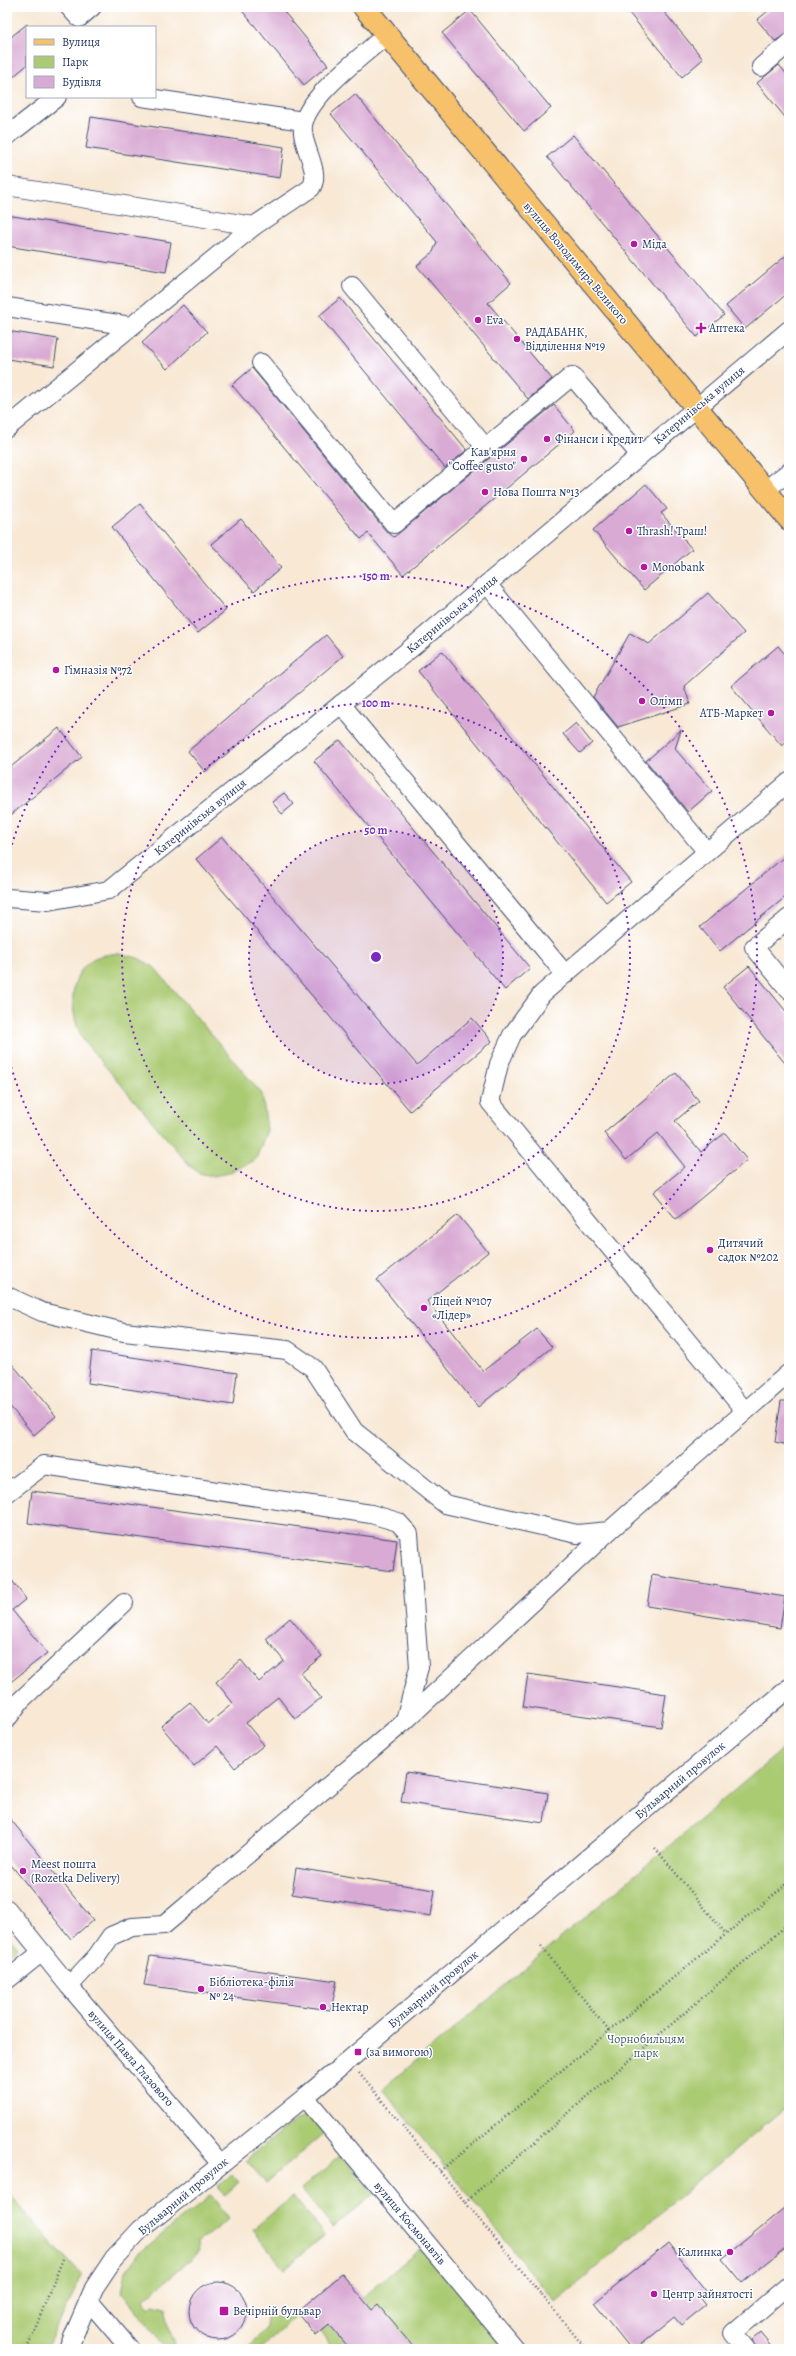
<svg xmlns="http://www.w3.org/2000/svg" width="796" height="2356" viewBox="0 0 796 2356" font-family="Alegreya,serif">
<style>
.green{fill:#abcb73;stroke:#637d68}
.building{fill:#d9aad4}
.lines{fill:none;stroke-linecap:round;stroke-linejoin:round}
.minor-casing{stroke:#3c4b70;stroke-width:20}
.major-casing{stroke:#3c4b70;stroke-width:24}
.path{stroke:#3c4b70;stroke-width:2.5;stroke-dasharray:1 3;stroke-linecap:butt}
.minor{stroke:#fff;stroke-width:18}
.major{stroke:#f6c16b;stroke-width:22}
.ring{fill:none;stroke:#7b2cbf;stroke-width:2;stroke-dasharray:2 4}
.poi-dot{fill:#b5179e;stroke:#fff;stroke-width:1.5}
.labels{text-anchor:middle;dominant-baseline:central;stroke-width:3;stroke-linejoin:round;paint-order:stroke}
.poi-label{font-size:12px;fill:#1b2f5e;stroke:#fff;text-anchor:start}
.street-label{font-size:12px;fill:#1b2f5e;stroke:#fff}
.park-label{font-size:12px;fill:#465e64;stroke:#fff}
.centre{fill:#7b2cbf;stroke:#fff;stroke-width:2}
.ring-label{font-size:12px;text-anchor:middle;font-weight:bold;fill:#7b2cbf;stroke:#fff;stroke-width:3;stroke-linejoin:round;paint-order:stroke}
</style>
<rect width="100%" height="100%" fill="#fff"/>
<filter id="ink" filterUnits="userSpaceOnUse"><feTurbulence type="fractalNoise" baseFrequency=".025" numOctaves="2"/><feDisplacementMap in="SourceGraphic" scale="8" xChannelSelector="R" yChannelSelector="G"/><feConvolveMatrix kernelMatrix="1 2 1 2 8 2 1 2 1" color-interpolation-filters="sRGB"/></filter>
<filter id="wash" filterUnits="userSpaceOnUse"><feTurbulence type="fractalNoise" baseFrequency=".012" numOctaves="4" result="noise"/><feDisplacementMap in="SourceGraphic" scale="16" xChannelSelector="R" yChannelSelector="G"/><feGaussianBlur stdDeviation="0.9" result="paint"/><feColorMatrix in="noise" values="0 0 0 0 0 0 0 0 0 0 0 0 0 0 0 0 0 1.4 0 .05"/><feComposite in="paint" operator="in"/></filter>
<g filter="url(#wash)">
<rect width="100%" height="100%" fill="#f8e8d4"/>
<!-- green -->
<g class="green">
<path d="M118,953L138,958L154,967L262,1094L267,1130L256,1159L229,1173L213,1176L199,1173L190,1166L83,1040C71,1018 66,980 89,962C96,955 108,955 118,953Z"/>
<path d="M789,1744V2104L555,2302L383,2089Z"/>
<path d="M7,1934L18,1947L7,1956Z"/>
<path d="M306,2117L311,2118L327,2130L266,2183L246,2160L294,2121Z"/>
<path d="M341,2155L374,2194L333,2228L301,2189Z"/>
<path d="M232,2175L239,2182L225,2195L218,2187Z"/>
<path d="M7,2192L82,2276L46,2349H7Z"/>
<path d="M211,2195L229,2219L198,2242L199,2252L143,2300L149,2308L153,2304L166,2307C166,2323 169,2336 178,2349H166L122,2293L126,2271L139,2253Z"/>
<path d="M293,2196L325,2235L284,2269L252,2230Z"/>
<path d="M427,2243L515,2349H330L322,2331Z"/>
<path d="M295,2310L298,2314L260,2349H248L266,2327L267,2316L286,2318Z"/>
</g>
<g id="blocks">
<!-- building -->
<g class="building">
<path d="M239,7H280L328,65L304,85Z"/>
<path d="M624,7H660L703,59L682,77Z"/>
<path d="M773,7H789V33L775,41L757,20Z"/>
<path d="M470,10L551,108L524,131L442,33Z"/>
<path d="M27,24V65L7,82V40Z"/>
<path d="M779,65L789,77V122L757,83Z"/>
<path d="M355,94L511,283L488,303L552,379L528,399L417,266L433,252L437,242L331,114Z"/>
<path d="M91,117L284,147L280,178L86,148Z"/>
<path d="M573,135L724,315L697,337L547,157Z"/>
<path d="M7,215L171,242L166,272L7,246Z"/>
<path d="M789,253V292L745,329L726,306Z"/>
<path d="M340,298L467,450L445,468L319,316Z"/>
<path d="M183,305L207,332L167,369L142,343Z"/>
<path d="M7,331L58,339L54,366L7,359Z"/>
<path d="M252,368L386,531L394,537L554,405L575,431L403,575L368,533L361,539L232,385Z"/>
<path d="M646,484L667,509L661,513L692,549L644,590L593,530Z"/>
<path d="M140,504L226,610L198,633L112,527Z"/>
<path d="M241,519L281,568L254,591L211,544Z"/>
<path d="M708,593L744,633L684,686L690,704L618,727L593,697L630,633L649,644Z"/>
<path d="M326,635L343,656L205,772L188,751Z"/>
<path d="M778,646L789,659V740L782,746L731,686Z"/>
<path d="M442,651L631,882L606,902L418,671Z"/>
<path d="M576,723L592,743L580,753L563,734Z"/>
<path d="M59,728L82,757L7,818V770Z"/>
<path d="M681,730L675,749L712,791L688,812L646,761Z"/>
<path d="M340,740L530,968L505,990L314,761Z"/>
<path d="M284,793L294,804L282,814L272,802Z"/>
<path d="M222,837L417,1065L472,1018L492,1041L410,1111L196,859Z"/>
<path d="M789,853V894L720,951L700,927Z"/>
<path d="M749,966L789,1015V1068L723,987Z"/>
<path d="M676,1073L699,1101L675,1121L701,1152L725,1133L747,1160L676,1219L654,1192L685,1167L658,1133L626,1160L604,1133Z"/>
<path d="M458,1215L488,1252L427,1301L483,1371L537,1329L552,1347L478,1407L377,1280Z"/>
<path d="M92,1351L237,1373L233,1405L88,1383Z"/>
<path d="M7,1358L56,1416L34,1435L7,1403Z"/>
<path d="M781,1401H789V1445L775,1442Z"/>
<path d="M32,1491L397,1540L393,1571L28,1523Z"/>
<path d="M7,1574L26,1599L12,1610L47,1653L7,1685Z"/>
<path d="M652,1575L785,1597L780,1628L647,1606Z"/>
<path d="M290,1618L322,1656L301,1673L321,1698L295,1719L278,1697L246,1723L264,1745L235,1768L217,1746L194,1766L161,1726L190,1702L208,1724L233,1703L216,1682L241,1660L259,1682L284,1661L266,1639Z"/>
<path d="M528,1674L666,1694L661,1727L523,1707Z"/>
<path d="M406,1772L548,1793L544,1823L401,1802Z"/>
<path d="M7,1815L93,1920L71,1939L7,1860Z"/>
<path d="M296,1868L435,1890L431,1916L292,1894Z"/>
<path d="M150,1956L337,1981L331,2010L144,1985Z"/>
<path d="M789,2204V2245L742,2283L722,2259Z"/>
<path d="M668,2243L706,2291L699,2296L706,2305L681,2325L674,2317L635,2349H631L594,2303Z"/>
<path d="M342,2274L372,2310L378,2305L415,2349H350L329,2324L316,2335L297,2312Z"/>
<circle cx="218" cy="2311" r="29"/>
<path d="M760,2333L773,2349H756L752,2340Z"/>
</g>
</g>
</g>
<g filter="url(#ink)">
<use href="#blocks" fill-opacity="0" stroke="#3c4b70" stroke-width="1"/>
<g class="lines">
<defs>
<g id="minor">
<path d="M69,7L79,18L92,7"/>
<path d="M761,67L789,43"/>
<path d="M142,97L303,121"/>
<path d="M7,136L57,97"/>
<path d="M7,186L254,226"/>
<path d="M352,286L486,448"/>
<path d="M7,307L131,326"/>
<path d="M261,363L394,524L572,376L640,455"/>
<path d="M7,428L254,226L311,188C323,170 297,142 304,121C314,91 363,56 386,35"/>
<path d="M765,490L789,472"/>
<path d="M487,584L707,852L789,782"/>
<path d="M341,704L565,974"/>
<path d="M707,852L542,994L512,1035L499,1064L490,1102L745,1411"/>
<path d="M7,898L48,901L109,890L410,649L789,330"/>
<path d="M789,918L754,947L789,990"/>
<path d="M7,1296L42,1312L124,1332L287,1350L313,1368L354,1431L445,1504L577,1534L609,1531L789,1373"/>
<path d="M7,1493L44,1465L371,1514L398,1522L409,1534L419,1667L405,1721L164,1925L132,1927L111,1936L97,1956L69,1986"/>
<path d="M7,1719L21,1700L124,1603"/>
<path d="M405,1721L609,1531"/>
<path d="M7,1909L69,1986L221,2164"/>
<path d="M7,1980L42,1952"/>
<path d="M305,2097L515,2349"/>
<path d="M89,2301L130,2349"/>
<path d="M68,2349L94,2288L114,2258L141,2229L305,2097L789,1688"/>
<path d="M746,2349L733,2333L789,2285"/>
</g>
<path id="major" d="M364,7L789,519"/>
</defs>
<!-- minor casing -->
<use href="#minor" class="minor-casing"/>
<!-- major casing -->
<use href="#major" class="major-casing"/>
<!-- path -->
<g class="path">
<path d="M655,1848L726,1934"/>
<path d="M541,1946L609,2031"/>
<path d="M359,2073L586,2349"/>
<path d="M440,2171L789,1882"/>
<path d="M465,2202L789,1923"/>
<path d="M27,2349L64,2256"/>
</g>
<!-- minor -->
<use href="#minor" class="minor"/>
<!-- major -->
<use href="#major" class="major"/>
</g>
</g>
<!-- distance rings -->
<circle cx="376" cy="957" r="127" fill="#7b2cbf" fill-opacity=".12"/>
<g class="ring">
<circle cx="376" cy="957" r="127"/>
<circle cx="376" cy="957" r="254"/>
<path d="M7 862A381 381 0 1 1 7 1052"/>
</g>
<!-- markers -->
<g class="poi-dot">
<circle cx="634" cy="244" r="4"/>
<circle cx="478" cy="320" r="4"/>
<path d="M699 322h4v4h4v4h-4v4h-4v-4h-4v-4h4z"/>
<circle cx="517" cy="339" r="4"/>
<circle cx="547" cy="439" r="4"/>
<circle cx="524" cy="459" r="4"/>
<circle cx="485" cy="492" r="4"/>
<circle cx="629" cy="531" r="4"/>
<circle cx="644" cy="567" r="4"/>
<circle cx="56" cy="670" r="4"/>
<circle cx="642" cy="701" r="4"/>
<circle cx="771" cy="713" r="4"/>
<circle cx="710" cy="1250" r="4"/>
<circle cx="424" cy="1308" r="4"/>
<circle cx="23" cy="1871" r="4"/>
<circle cx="201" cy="1989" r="4"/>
<circle cx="323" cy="2007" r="4"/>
<rect x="354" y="2048" width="8" height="8" rx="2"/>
<circle cx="730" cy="2252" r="4"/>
<circle cx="654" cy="2294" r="4"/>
<rect x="219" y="2306" width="10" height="10" rx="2"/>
</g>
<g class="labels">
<!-- poi labels -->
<g class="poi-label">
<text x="642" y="244">Міда</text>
<text x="486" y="320">Eva</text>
<text x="709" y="328">Аптека</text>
<text x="525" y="332">РАДАБАНК,<tspan x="525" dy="14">Відділення №19</tspan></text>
<text x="555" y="439">Фінанси і кредит</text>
<text x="516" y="452" text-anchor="end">Кав'ярня<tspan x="516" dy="14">"Coffee gusto"</tspan></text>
<text x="493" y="492">Нова Пошта №13</text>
<text x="637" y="531">Thrash! Траш!</text>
<text x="652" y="567">Monobank</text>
<text x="64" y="670">Гімназія №72</text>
<text x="650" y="701">Олімп</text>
<text x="763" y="713" text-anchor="end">АТБ-Маркет</text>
<text x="718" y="1243">Дитячий<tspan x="718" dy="14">садок №202</tspan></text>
<text x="432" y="1301">Ліцей №107<tspan x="432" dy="14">«Лідер»</tspan></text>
<text x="31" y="1864">Meest пошта<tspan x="31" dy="14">(Rozetka Delivery)</tspan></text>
<text x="209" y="1982">Бібліотека-філія<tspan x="209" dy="14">№ 24</tspan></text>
<text x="331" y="2007">Нектар</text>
<text x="366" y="2052">(за вимогою)</text>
<text x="722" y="2252" text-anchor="end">Калинка</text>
<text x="662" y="2294">Центр зайнятості</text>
<text x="233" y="2311">Вечірній бульвар</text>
</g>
<!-- street labels -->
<g class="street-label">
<text transform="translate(576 263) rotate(50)">вулиця Володимира Великого</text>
<text transform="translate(699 405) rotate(-40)">Катеринівська вулиця</text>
<text transform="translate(452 614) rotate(-40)">Катеринівська вулиця</text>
<text transform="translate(200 817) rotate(-39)">Катеринівська вулиця</text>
<text transform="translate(680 1780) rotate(-40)">Бульварний провулок</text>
<text transform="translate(433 1989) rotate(-40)">Бульварний провулок</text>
<text transform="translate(131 2058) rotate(49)">вулиця Павла Глазового</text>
<text transform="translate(183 2196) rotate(-40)">Бульварний провулок</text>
<text transform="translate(410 2223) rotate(50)">вулиця Космонавтів</text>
</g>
<!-- park labels -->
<g class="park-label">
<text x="646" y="2039">Чорнобильцям<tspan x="646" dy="14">парк</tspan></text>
</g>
</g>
<circle cx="376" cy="957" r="6" class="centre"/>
<g class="ring-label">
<text x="376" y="580">150 m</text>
<text x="376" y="707">100 m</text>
<text x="376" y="834">50 m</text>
</g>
<!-- margin -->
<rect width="796" height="2356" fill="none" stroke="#fff" stroke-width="24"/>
<!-- legend -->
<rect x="26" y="26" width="130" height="72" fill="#ffffff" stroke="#a4acbf"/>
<rect x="34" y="39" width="20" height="6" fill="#f6c16b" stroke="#a4acbf"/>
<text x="62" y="46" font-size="12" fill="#1b2f5e">Вулиця</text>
<rect x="34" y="56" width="20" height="12" fill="#abcb73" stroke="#a4acbf"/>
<text x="62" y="66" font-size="12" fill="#1b2f5e">Парк</text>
<rect x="34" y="76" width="20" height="12" fill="#d9aad4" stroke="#a4acbf"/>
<text x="62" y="86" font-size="12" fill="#1b2f5e">Будівля</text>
</svg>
